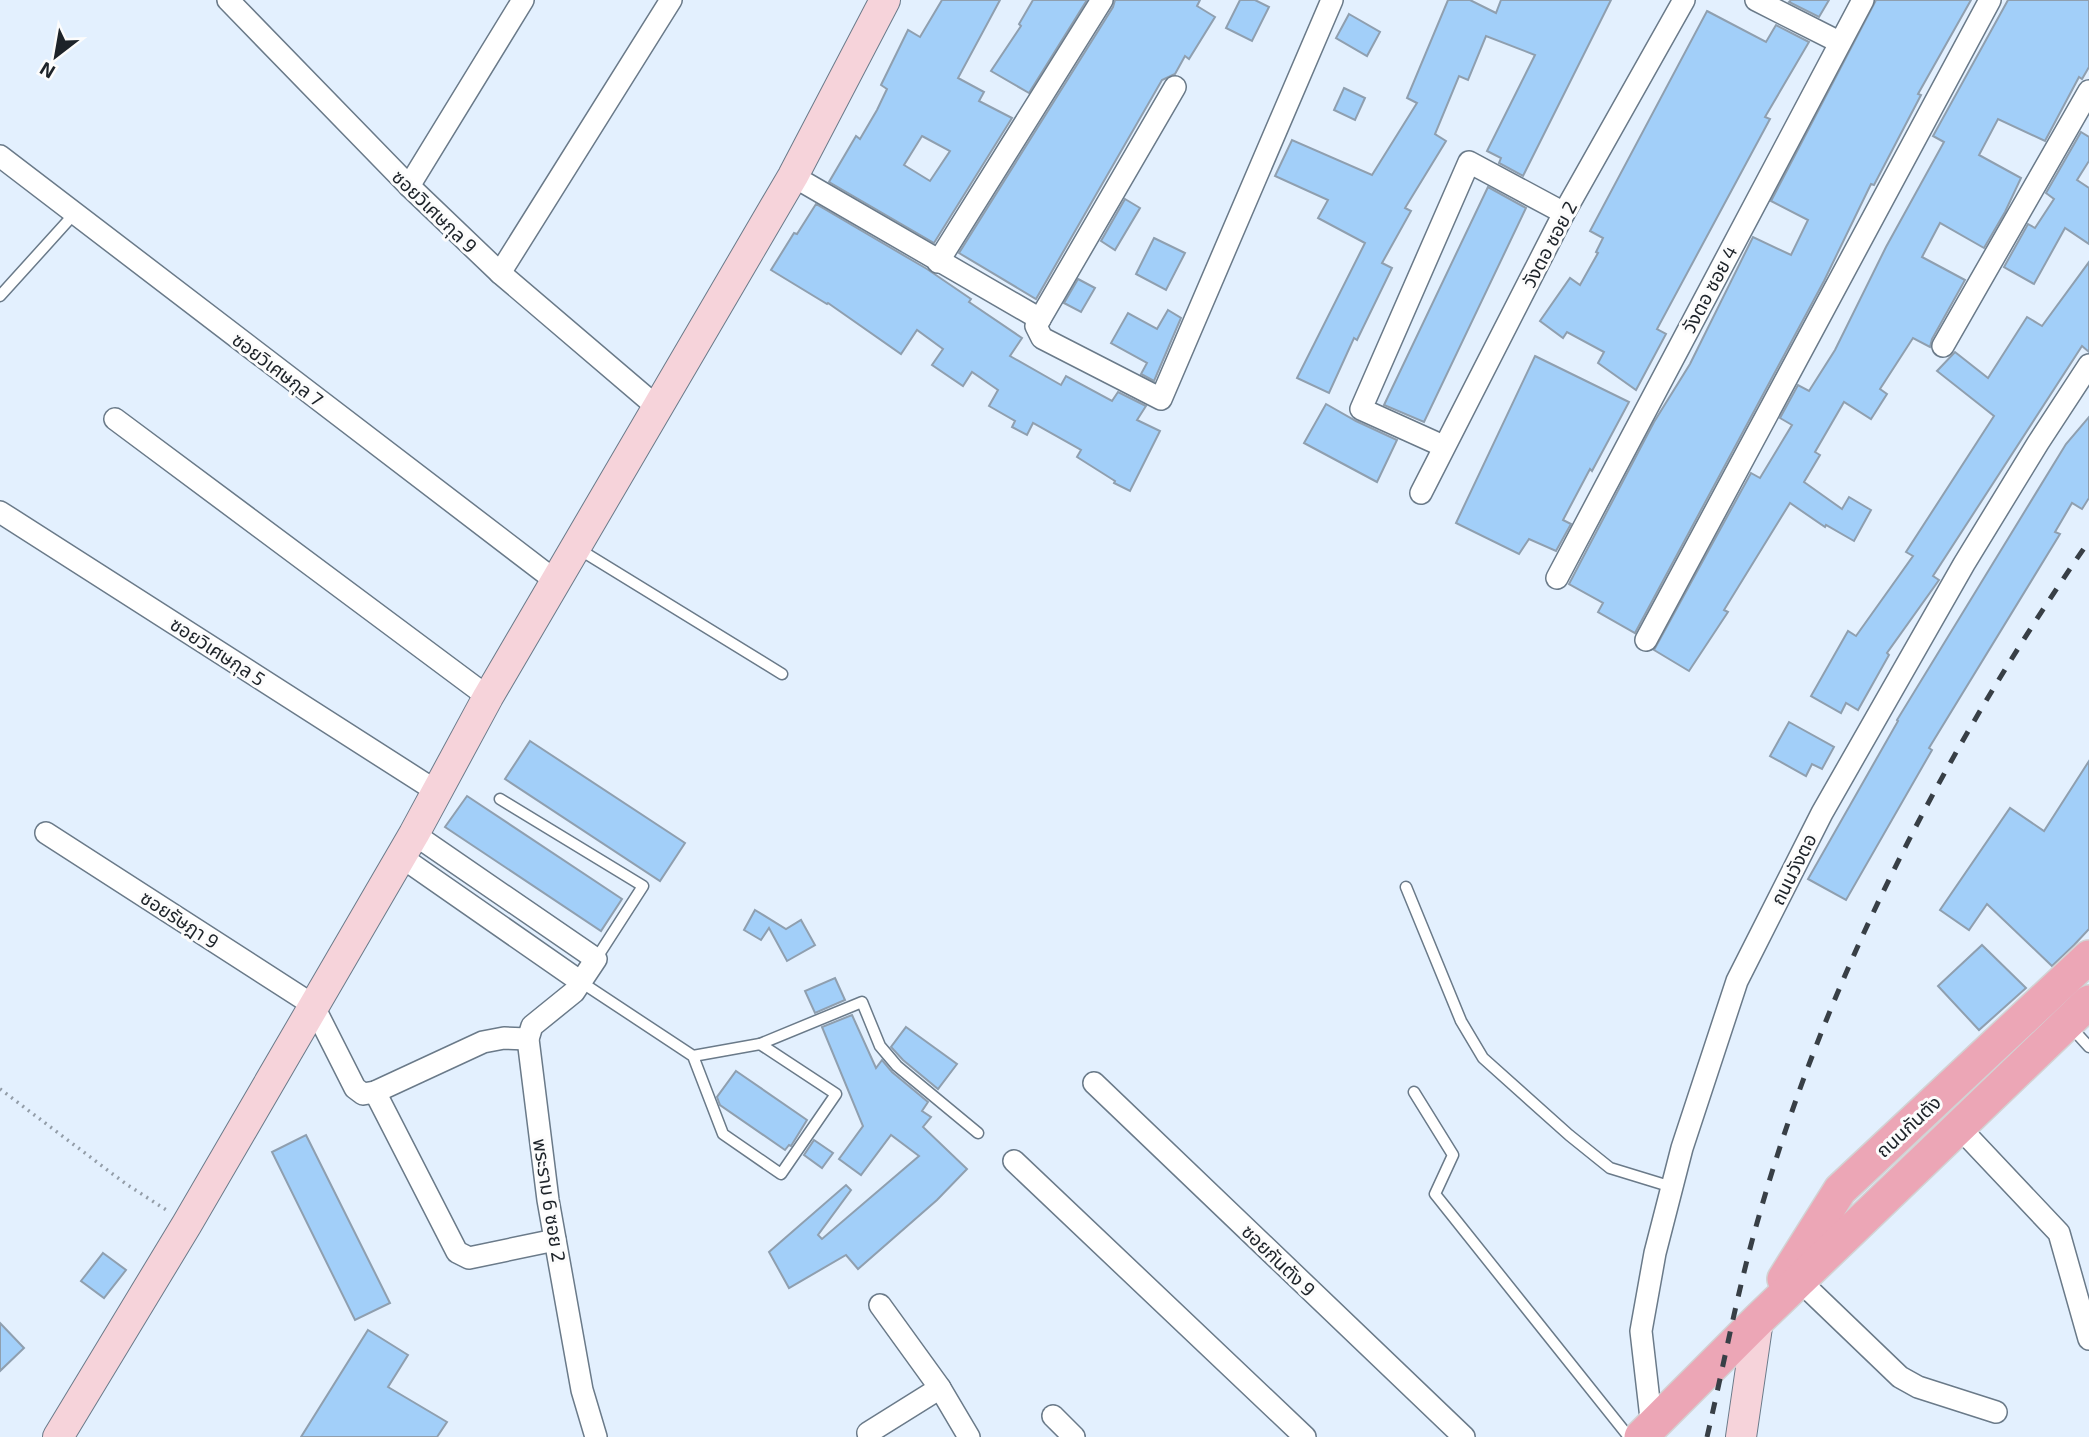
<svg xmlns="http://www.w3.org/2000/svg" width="2089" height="1437" viewBox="0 0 2089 1437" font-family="'Exo 2','Noto Sans Thai',sans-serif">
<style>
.building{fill:#a2cff9;stroke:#8f9faf;stroke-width:2;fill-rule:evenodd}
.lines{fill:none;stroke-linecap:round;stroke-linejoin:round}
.lane-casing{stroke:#6a7a89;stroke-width:13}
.street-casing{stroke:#6a7a89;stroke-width:24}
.secondary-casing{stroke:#6a7a89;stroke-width:32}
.primary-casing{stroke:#d2d3d4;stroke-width:36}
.path{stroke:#939da8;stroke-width:3.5;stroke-dasharray:2 5;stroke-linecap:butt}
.lane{stroke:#fff;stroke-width:10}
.street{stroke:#fff;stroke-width:21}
.secondary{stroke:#f6d3da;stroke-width:30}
.primary{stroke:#eca6b6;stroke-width:33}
.rail{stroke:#383f46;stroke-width:5;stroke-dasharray:12 12;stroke-linecap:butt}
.labels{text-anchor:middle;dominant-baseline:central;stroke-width:6;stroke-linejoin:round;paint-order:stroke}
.street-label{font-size:19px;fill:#1d2329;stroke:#fcfcfc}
</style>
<rect width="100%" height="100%" fill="#e3f0fe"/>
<!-- building -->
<g class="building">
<path d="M942,0H1000L958,78L984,92L979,101L1012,118L934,243L829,182L856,136L860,139L877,110L887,89L881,85L908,30L920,37ZM922,136L950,151L930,181L904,165Z"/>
<path d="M1033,0H1087L1029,93L991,71L1021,26L1019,24Z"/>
<path d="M1115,0H1200L1197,6L1215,17L1189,59L1185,56L1175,74L1162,80L1036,299L959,253L1113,7Z"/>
<path d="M1240,0H1255L1269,7L1252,41L1226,28Z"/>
<path d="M1448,0H1470L1496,13L1501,0H1611L1523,176L1499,163L1501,158L1487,151L1535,55L1486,36L1468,80L1459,76L1435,134L1446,141L1405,208L1411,211L1382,263L1392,268L1357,340L1354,338L1329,393L1297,378L1365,243L1318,218L1328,200L1275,176L1292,140L1372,175L1417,103L1407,98Z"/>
<path d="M1791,0H1829L1819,17L1789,2Z"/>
<path d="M1876,0H1971L1918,94L1921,95L1874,185L1871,184L1824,281L1635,633L1598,612L1603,603L1569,584L1654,422L1690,364L1753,237L1791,255L1808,220L1771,201Z"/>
<path d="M2008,0H2089V67L2082,79L2079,77L2045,141L1998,119L1979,155L2021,178L2005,212L1984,248L1940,223L1922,257L1965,280L1932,339L1930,347L1913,338L1880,389L1887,394L1871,419L1844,402L1815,452L1820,455L1804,482L1842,509L1849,497L1871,510L1854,541L1826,525L1825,527L1790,503L1724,610L1728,612L1689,671L1654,650L1751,473L1760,478L1792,425L1780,418L1798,385L1809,391L1835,350L1886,247L1944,142L1933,136Z"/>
<path d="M1707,11L1766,42L1776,25L1809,42L1765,117L1770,119L1657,329L1666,334L1636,390L1598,363L1604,352L1567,332L1563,338L1540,321L1570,278L1580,285L1598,253L1596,252L1603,238L1590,231Z"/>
<path d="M1349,14L1380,32L1367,56L1336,38Z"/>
<path d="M1344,88L1365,98L1355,120L1334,110Z"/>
<path d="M2081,132L2089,137V161L2077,180L2089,188V244L2065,228L2034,284L2004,267L2028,224L2035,228L2054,199L2046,193Z"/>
<path d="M1488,187L1526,208L1424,422L1384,405Z"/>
<path d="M1125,199L1140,208L1115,250L1101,241Z"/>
<path d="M816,204L927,269L971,299L969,302L1022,338L1010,356L1061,385L1066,376L1112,401L1118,392L1146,406L1137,420L1160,431L1130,491L1114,483L1115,481L1077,457L1081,450L1033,423L1027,435L1012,427L1015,421L989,406L998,390L972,372L963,386L932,365L943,349L917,330L901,354L828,303L827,304L771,270L794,233L797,234Z"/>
<path d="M1154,238L1185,253L1166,290L1136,274Z"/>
<path d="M2089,262V352L2082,346L1933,576L1939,580L1887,653L1889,655L1858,710L1846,703L1841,713L1811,696L1848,631L1856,636L1913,556L1906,552L1994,416L1937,371L1955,352L1988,378L2027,317L2042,326Z"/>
<path d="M1078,279L1095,288L1081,312L1064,303Z"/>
<path d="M1168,310L1181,318L1154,381L1141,374L1147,363L1111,343L1128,313L1157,329Z"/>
<path d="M1535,356L1629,402L1592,471L1590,469L1563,520L1571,524L1556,551L1529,539L1519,554L1456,523Z"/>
<path d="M1326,404L1356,421L1397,440L1377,482L1304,443Z"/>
<path d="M2089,417V498L2082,509L2072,503L2055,532L2060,534L1929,748L1932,750L1846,900L1808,879L1898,721L1897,720L2066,444Z"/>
<path d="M1789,722L1834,747L1822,769L1812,764L1806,776L1770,756Z"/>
<path d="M530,741L685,843L660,881L505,779Z"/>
<path d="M2089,761V929L2074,945L2052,966L1987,904L1969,930L1940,910L2010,808L2044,831Z"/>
<path d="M467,796L622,899L601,931L445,827Z"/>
<path d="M755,910L786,929L801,920L815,945L787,961L769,928L761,940L744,930Z"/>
<path d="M1982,945L2026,988L1979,1030L1938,986Z"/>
<path d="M835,978L845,1000L815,1013L805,991Z"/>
<path d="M852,1015L876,1068L882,1060L892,1072L928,1102L922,1111L931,1117L923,1127L967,1169L937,1200L858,1269L846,1255L789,1288L769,1252L846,1185L851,1190L818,1235L822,1239L919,1156L891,1135L861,1175L839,1159L863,1126L822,1027Z"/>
<path d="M906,1027L957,1064L938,1089L903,1060L891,1047Z"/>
<path d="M736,1071L807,1120L791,1146L789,1145L785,1150L720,1105L717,1097Z"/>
<path d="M306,1135L390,1303L355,1320L272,1152Z"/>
<path d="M814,1140L833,1153L822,1168L804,1155Z"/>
<path d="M103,1253L126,1270L104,1298L81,1281Z"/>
<path d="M0,1323L24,1348L0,1371Z"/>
<path d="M368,1330L408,1355L388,1387L447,1422L437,1437H301Z"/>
</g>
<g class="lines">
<defs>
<g id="lane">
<path d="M0,296L75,213"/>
<path d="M577,548L782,674"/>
<path d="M500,799L643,886L596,959"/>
<path d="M1406,887L1461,1021L1483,1058L1569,1135L1610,1168L1672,1187"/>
<path d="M581,982L693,1056L760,1044L836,1094L781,1174L723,1134L693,1056"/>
<path d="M2070,1026L2089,1047"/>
<path d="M760,1044L862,1002L880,1046L897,1066L978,1133"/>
<path d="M1414,1092L1453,1155L1435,1194L1629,1437"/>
</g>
<g id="street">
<path d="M228,0L409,186L500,273L657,407"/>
<path d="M1756,0L1839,42"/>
<path d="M0,156L557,582"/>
<path d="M793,176L1040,319L1175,87"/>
<path d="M409,186L523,0"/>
<path d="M938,262L1102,0"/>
<path d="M500,273L671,0"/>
<path d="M1040,319L1036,326L1042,338L1161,399L1332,0"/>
<path d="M1943,346L2089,91"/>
<path d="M115,419L488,697"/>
<path d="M1443,446L1361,409L1469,162L1564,213"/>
<path d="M1421,493L1564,213L1684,0"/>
<path d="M0,512L436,791"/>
<path d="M1557,578L1863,0"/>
<path d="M1646,640L1990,0"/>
<path d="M46,833L313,1005L355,1088L363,1094L375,1092L483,1042L504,1038L528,1039"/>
<path d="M414,834L596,959L574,992L532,1026L528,1039L548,1200L582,1390L596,1437"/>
<path d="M400,856L581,982"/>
<path d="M1094,1083L1464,1437"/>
<path d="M375,1092L457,1252L469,1258L555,1240"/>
<path d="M1958,1126L2059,1233L2089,1339"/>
<path d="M1014,1161L1305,1437"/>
<path d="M1800,1281L1900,1377L1918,1387L1996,1412"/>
<path d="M880,1305L940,1388L969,1437"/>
<path d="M1053,1416L1074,1437"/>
<path d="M1652,1427L1641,1331L1655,1253L1682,1148L1737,981L1822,813L1964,564L2038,443L2089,365"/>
<path d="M869,1437L868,1433L940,1388"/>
</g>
<g id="secondary">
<path d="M58,1437L187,1224L414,834L488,697L793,176L885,0"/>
<path d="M1741,1437L1758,1320"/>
</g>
<g id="primary">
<path d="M1784,1279L1840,1190L2089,957"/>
<path d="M1641,1437L1758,1320L2089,1002"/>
</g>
</defs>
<!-- lane casing -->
<use href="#lane" class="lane-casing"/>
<!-- street casing -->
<use href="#street" class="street-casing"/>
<!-- secondary casing -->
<use href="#secondary" class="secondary-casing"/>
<!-- primary casing -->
<use href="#primary" class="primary-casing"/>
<!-- path -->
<path class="path" d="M0,1089L126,1184L168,1211"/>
<!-- lane -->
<use href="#lane" class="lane"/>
<!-- street -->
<use href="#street" class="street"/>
<!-- secondary -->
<use href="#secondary" class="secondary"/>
<!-- primary -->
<use href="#primary" class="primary"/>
<!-- rail -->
<path class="rail" d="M1707,1437C1724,1364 1738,1288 1759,1216C1827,975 1947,746 2089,541"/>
</g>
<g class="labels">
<!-- street labels -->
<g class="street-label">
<text transform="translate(435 211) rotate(44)">ซอยวิเศษกุล 9</text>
<text transform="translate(1549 244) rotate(-62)">วังตอ ซอย 2</text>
<text transform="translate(1709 289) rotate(-62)">วังตอ ซอย 4</text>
<text transform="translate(278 369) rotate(37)">ซอยวิเศษกุล 7</text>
<text transform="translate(218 651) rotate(33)">ซอยวิเศษกุล 5</text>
<text transform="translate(1793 869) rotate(-63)">ถนนวังตอ</text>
<text transform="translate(180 919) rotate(33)">ซอยรัษฎา 9</text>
<text transform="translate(1908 1126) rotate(-43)">ถนนกันตัง</text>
<text transform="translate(550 1200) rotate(81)">พระราม 6 ซอย 2</text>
<text transform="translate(1279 1260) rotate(44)">ซอยกันตัง 9</text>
</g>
</g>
<!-- north arrow -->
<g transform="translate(56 56) rotate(211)" stroke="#fcfcfc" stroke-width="5" paint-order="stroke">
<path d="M0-5L12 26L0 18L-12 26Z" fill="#1d2329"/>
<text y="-10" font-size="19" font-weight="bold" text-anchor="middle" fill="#1d2329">N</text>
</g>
</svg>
